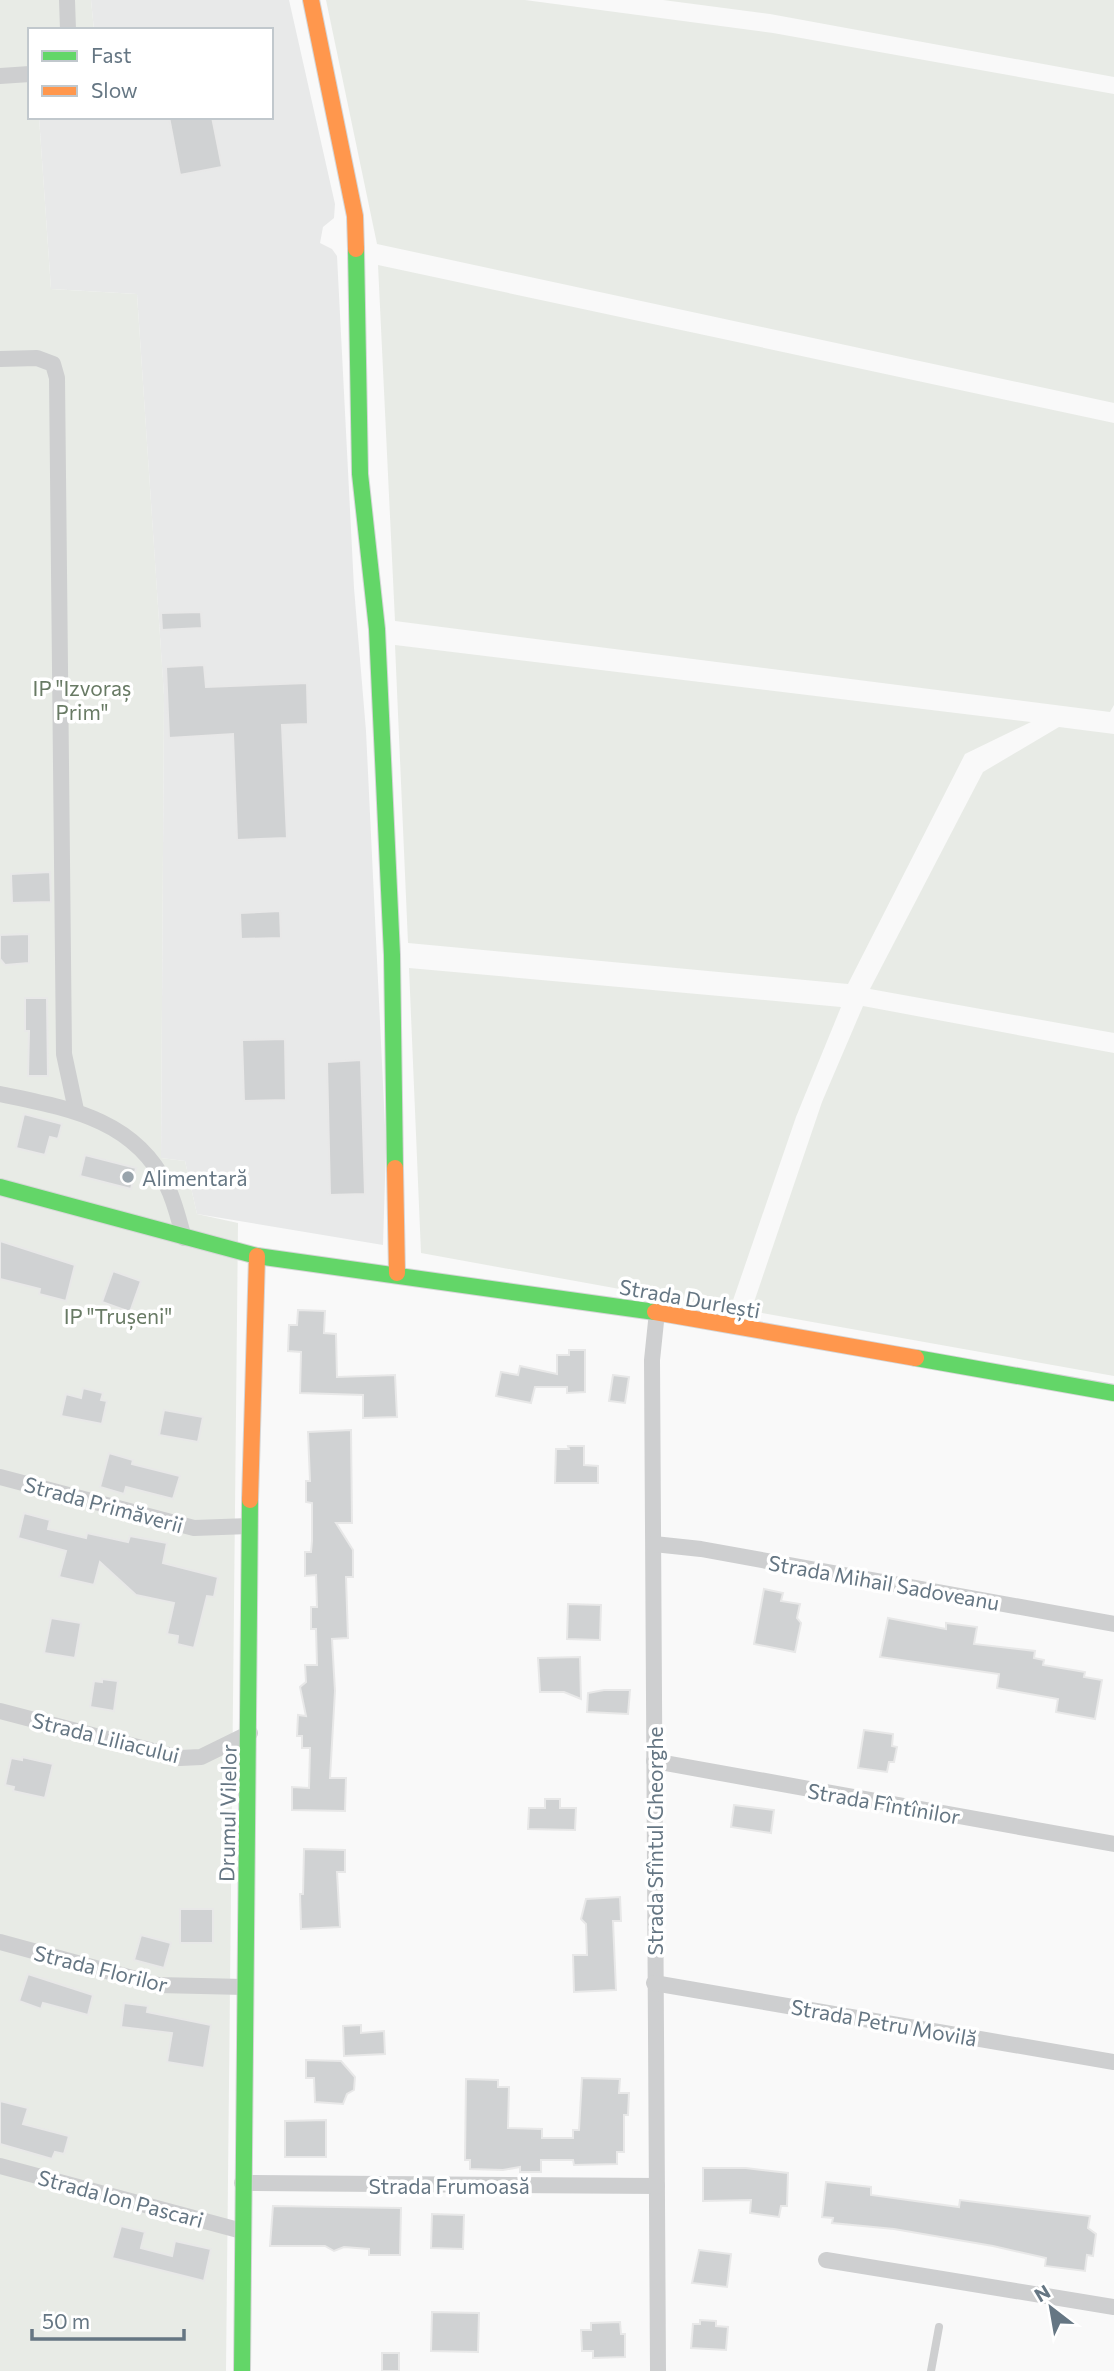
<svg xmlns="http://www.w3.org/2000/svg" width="1114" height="2371" viewBox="0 0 1114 2371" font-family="Commissioner,sans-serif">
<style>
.built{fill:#e8e9e9}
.green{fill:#e8ebe6}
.building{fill:#d0d2d3;stroke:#e8e8e8;stroke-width:2}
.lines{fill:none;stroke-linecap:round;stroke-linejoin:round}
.fast-casing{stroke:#d5d6d7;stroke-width:18}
.slow-casing{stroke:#d5d6d7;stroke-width:18}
.lane{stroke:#cecfd0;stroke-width:8}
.street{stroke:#cecfd0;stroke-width:16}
.fast{stroke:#63d668;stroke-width:16}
.slow{stroke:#ff974d;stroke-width:16}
.poi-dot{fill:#99a4ac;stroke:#fff;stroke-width:2.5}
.labels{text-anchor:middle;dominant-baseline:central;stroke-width:7;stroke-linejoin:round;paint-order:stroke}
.park-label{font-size:21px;fill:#687a64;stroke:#fff}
.poi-label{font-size:21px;fill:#657683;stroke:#fff;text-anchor:start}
.street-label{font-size:21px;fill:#657683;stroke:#fff}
</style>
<rect width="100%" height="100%" fill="#f9f9f9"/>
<!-- built -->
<path class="built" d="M91,0H289L335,204L334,218L323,227L320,243L332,249L337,256L354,588L366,731L386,1147L383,1245L197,1214L185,1161L161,1158L164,696L137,294L51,289L39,117H271V30H94Z"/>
<!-- green -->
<g class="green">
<path d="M0,0H91L94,30H30V117H39L51,289L137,294L164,695L161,1158L185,1161L197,1214L238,1223L226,2371H0Z"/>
<path d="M326,0H525L773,33L1114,94V403L377,244Z"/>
<path d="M663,0H1114V77L770,14Z"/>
<path d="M378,265L1114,423V705L1110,712L395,621Z"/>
<path d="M395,645L1031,722L965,754L848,984L408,943Z"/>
<path d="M1059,727L1114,734V1033L870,989L983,772Z"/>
<path d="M409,968L841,1007L796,1117L730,1309L421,1253Z"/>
<path d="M863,1006L1114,1053V1376L751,1311L822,1102Z"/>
</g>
<!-- building -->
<g class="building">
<path d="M169,117H212L222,167L180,175Z"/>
<path d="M201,612L202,628L162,630L161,613Z"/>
<path d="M204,665L206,687L307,683L308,724L282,725L287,838L237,840L233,734L169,738L166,667Z"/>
<path d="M50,872L51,902L12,903L11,874Z"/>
<path d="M280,911L281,938L241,939L240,913Z"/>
<path d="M29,934V963L5,965L0,959V935Z"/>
<path d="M25,998H47L48,1076H28L29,1031H25Z"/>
<path d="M285,1039L286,1100L244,1101L242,1040Z"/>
<path d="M361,1060L365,1194L330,1195L327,1062Z"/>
<path d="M24,1114L62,1124L58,1139L50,1137L45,1155L16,1148Z"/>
<path d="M85,1155L136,1168L131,1189L80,1176Z"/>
<path d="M0,1241L75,1265L66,1301L39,1294L40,1289L0,1279Z"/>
<path d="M113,1271L141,1281L130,1312L102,1302Z"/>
<path d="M298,1310L325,1311L324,1333L336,1334L337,1377L395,1375L397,1417L363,1418V1395L300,1393L301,1352L288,1351L289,1325H297Z"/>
<path d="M569,1350H585V1392L567,1393V1387H535L531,1403L496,1396L501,1372L518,1375L520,1366L557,1374V1355H569Z"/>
<path d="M613,1375L629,1377L625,1403L609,1401Z"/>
<path d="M83,1388L103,1393L101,1400L107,1401L102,1424L61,1416L66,1394L81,1398Z"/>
<path d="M164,1410L203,1417L198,1442L159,1435Z"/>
<path d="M351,1430L352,1523H336L353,1550V1577H346L348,1638L332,1639L335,1691L330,1778H346L345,1811L292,1810V1787L309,1788L310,1748H302V1736H297L298,1715L306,1716L300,1687L306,1682L305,1665H317L316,1629H311V1607H317L316,1575L305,1576V1552H311L312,1541V1503L306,1502V1481H310L308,1432Z"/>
<path d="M568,1446H584V1465L598,1466V1483H555L556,1449H569Z"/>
<path d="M109,1453L133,1460L132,1464L180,1476L173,1499L126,1487L124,1494L100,1487Z"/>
<path d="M24,1513L50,1520L48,1529L86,1538L87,1533L128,1542L130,1536L167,1543L163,1563L218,1577L214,1597L207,1596L194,1648L177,1644L178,1636L167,1634L174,1603L136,1595L100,1562L94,1585L59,1577L66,1551L18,1538Z"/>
<path d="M764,1589L783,1593L781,1601L800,1604L797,1618L801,1623L795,1652L754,1644Z"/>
<path d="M568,1604L601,1605L600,1640L567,1639Z"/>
<path d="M51,1618L81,1623L75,1658L44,1653Z"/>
<path d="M888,1618L946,1629V1623L977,1627L974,1644L1035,1651L1034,1658L1044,1660L1043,1665L1085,1672L1084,1677L1102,1680L1095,1719L1056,1712L1058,1699L997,1688L999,1674L880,1657Z"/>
<path d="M580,1657L581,1699L564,1692H540L538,1658Z"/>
<path d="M102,1679L118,1681L114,1711L90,1707L94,1681L102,1682Z"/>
<path d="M604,1690H630L628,1714L587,1712L588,1693Z"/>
<path d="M864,1730L893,1734L892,1746L897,1747L894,1762H889L887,1772L858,1768Z"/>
<path d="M22,1757L53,1764L45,1798L13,1791L14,1787L5,1785L11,1758L22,1760Z"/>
<path d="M545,1799H560V1808H576L575,1830L528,1829L529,1808H545Z"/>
<path d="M734,1805L774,1810L771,1833L731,1827Z"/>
<path d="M304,1849L345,1850V1872H337L340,1927L301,1929L300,1894H303Z"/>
<path d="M620,1897L621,1921H613L616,1990L574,1992L573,1955H587L586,1924L581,1919L586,1899Z"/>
<rect x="180" y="1909" width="33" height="34"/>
<path d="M141,1935L171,1943L164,1968L134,1960Z"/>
<path d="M28,1974L93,1995L88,2015L43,2003L41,2009L19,2001Z"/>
<path d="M124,2003L148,2006L147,2012L211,2025L204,2068L167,2062L172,2033L121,2027Z"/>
<path d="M361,2025V2033L384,2031L385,2054L344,2056L343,2026Z"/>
<path d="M306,2060L341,2061L355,2077L354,2090L347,2094L343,2104L315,2102L314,2078H306Z"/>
<path d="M582,2078L620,2079L619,2093H629L628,2115H624V2152H617V2164L574,2165L573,2160H541V2172H520V2167L503,2170L470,2169V2160H465L466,2079L498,2080V2087H509L508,2128L542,2129V2138H573V2130H579Z"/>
<path d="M0,2101L28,2108L23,2124L69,2136L64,2154L55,2152L52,2159L0,2144Z"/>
<path d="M326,2120V2157H285V2121Z"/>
<path d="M703,2168H746L788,2173L787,2206H781L779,2217L750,2213L751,2200L703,2201Z"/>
<path d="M826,2182L871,2187V2195L959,2207L960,2200L1090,2216L1088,2228L1096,2234L1093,2256L1087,2255L1085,2271L1045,2266L1046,2258L993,2246L894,2229L832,2223L833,2218L822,2217Z"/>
<path d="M273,2206L401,2208L400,2255H369V2249L344,2247L334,2251L325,2246H270Z"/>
<path d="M432,2214L464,2215L463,2249L431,2248Z"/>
<path d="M121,2226L145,2232L141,2248L172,2256L175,2241L211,2249L204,2281L112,2258Z"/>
<path d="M699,2250L731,2254L727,2287L692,2283Z"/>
<path d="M432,2312L479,2313L478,2352L431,2351Z"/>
<path d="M700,2320L716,2321V2326L728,2327L726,2350L691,2348L693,2324H700Z"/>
<path d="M620,2322L621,2334H625V2357L593,2358V2351H582L581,2330H591V2323Z"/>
<rect x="382" y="2353" width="17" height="18"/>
</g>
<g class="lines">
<defs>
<g id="fast">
<path d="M356,249L360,474L377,629L392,955L395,1168"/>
<path d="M0,1187L257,1256L655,1312"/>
<path d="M916,1358L1114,1393"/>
<path d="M242,2371L250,1500"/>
</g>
<g id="slow">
<path d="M311,0L355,216L356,249"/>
<path d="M395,1168L397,1273"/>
<path d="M655,1312L916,1358"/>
<path d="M250,1500L257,1256"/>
</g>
</defs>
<!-- fast casing -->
<use href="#fast" class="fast-casing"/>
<!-- slow casing -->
<use href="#slow" class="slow-casing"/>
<!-- lane -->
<path class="lane" d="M931,2371L939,2327"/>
<!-- street -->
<g class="street">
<path d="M67,0L68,30"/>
<path d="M0,76L30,74"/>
<path d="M0,359L37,358L53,364L57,378L64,1054L76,1110"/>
<path d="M0,1094C66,1108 134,1118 167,1186C175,1202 179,1221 184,1238"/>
<path d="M657,1312L652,1360L658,2371"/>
<path d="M0,1477L194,1528L249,1526"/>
<path d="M654,1544L701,1549L1114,1624"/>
<path d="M0,1711L180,1758L201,1757L250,1733"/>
<path d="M654,1761L1114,1844"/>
<path d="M0,1942L158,1985L244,1987"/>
<path d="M654,1983L1114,2062"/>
<path d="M0,2166L242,2231"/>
<path d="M242,2183L657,2186"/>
<path d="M826,2260L1114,2307"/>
</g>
<!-- fast -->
<use href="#fast" class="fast"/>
<!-- slow -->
<use href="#slow" class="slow"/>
</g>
<!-- markers -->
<circle class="poi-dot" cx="128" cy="1177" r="7"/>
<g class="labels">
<!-- park labels -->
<g class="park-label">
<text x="82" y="687">IP "Izvoraș<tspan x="82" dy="24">Prim"</tspan></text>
<text x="118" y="1315">IP "Trușeni"</text>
</g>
<!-- poi labels -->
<g class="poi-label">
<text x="142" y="1177">Alimentară</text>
</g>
<!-- street labels -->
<g class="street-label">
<text transform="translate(690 1298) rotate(10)">Strada Durlești</text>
<text transform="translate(104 1504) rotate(15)">Strada Primăverii</text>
<text transform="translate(884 1582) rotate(10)">Strada Mihail Sadoveanu</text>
<text transform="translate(106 1737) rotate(14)">Strada Liliacului</text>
<text transform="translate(884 1803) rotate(10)">Strada Fîntînilor</text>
<text transform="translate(227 1813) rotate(-89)">Drumul Vilelor</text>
<text transform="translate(654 1841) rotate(-90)">Strada Sfîntul Gheorghe</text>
<text transform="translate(101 1968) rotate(14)">Strada Florilor</text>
<text transform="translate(884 2022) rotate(10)">Strada Petru Movilă</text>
<text x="449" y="2185">Strada Frumoasă</text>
<text transform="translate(121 2198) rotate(15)">Strada Ion Pascari</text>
</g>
</g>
<!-- legend -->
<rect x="28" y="28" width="245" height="91" fill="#ffffff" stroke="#c1c8cd" stroke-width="2"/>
<rect x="42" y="51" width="35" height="10" fill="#63d668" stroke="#c1c8cd" stroke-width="2"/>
<text x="91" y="63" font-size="21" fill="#657683">Fast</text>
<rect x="42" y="86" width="35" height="10" fill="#ff974d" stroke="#c1c8cd" stroke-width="2"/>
<text x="91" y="98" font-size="21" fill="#657683">Slow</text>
<!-- north arrow -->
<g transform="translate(1051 2308) rotate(329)" stroke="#ffffff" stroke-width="5" paint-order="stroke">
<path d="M0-5L12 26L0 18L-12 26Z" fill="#657683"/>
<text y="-10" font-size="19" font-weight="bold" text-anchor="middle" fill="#657683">N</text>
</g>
<!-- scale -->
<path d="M32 2329v10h152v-10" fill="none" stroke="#657683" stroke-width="3.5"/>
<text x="42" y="2329" font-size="21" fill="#657683" stroke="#ffffff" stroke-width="5" paint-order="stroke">50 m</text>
</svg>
